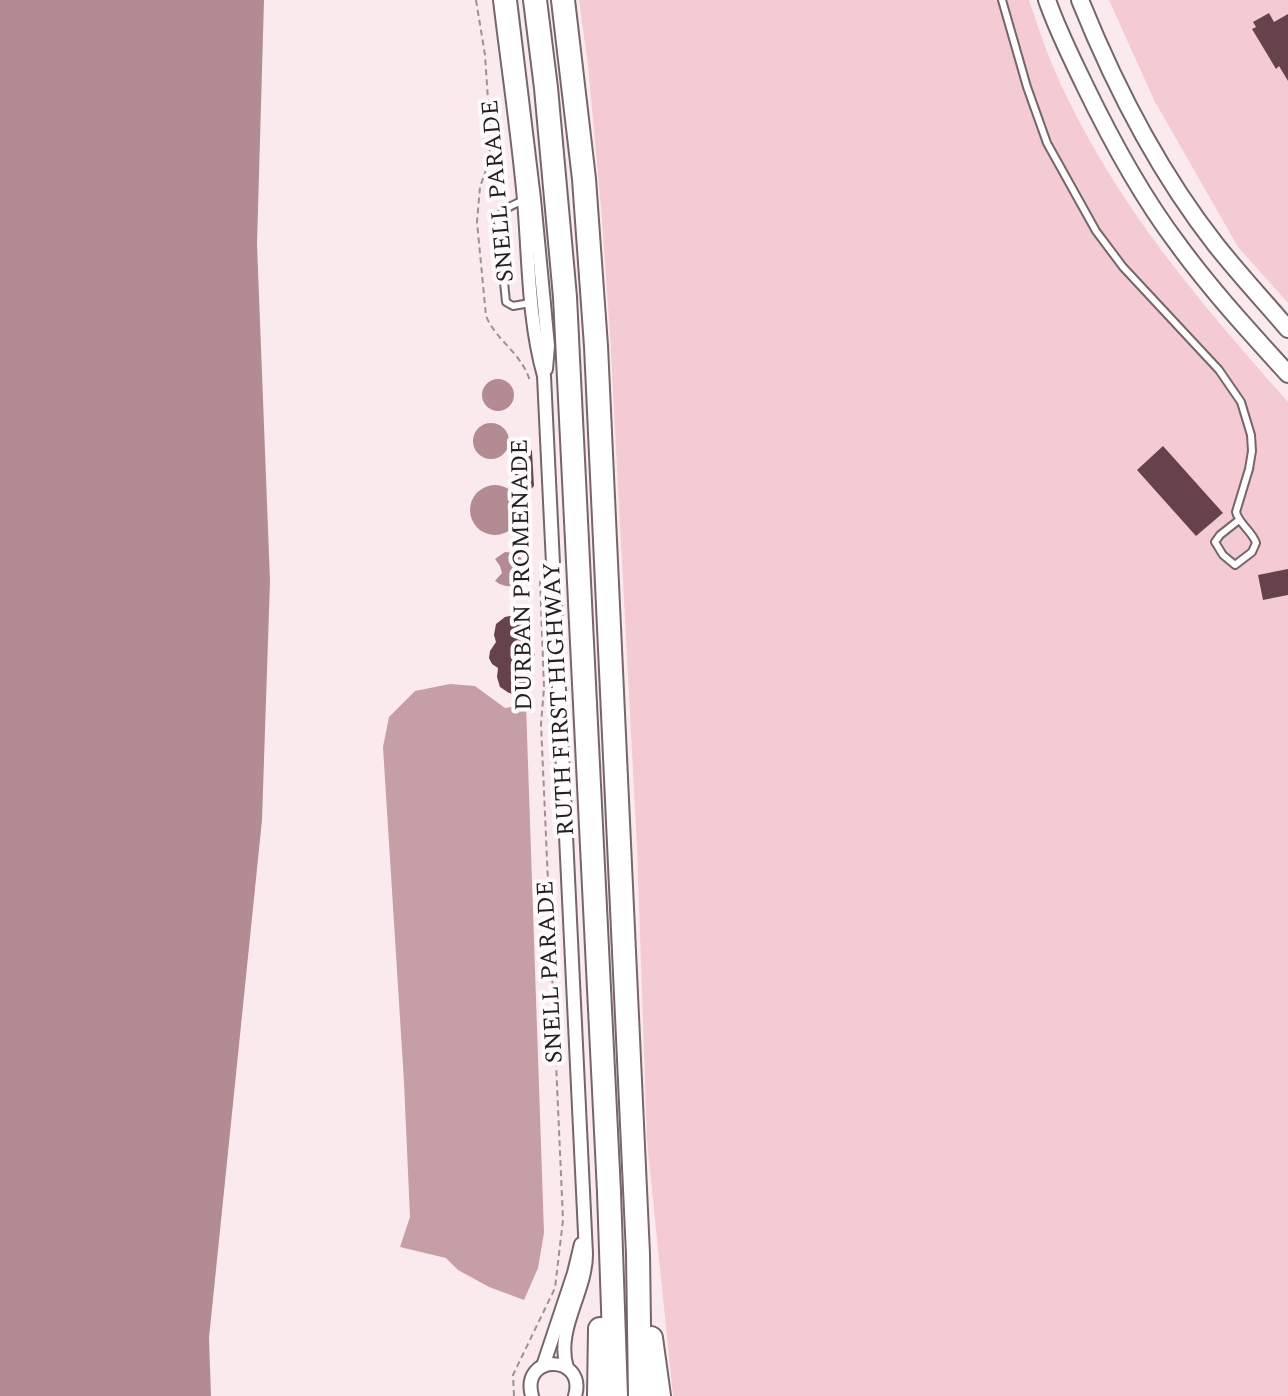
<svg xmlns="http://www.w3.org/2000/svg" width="1288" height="1396" viewBox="0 0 1288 1396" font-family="Spectral,serif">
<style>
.green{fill:#f4cbd3}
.forest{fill:#c69ea6}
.water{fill:#b28b93}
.building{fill:#66434b}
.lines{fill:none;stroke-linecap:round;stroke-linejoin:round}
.lane-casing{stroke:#746669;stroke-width:10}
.street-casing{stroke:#746669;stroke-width:16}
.secondary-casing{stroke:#746669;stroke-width:20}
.highway-casing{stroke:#746669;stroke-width:26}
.path{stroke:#9c9193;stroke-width:2;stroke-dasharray:6 4;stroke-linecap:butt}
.lane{stroke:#fff;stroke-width:6}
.street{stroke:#fff;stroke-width:12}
.secondary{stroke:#fff;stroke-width:16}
.highway{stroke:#fff;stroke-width:22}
.labels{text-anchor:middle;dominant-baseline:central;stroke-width:8;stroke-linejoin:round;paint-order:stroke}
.street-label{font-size:24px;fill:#231e1f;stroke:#fffbfc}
</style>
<rect width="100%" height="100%" fill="#fbeaed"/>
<!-- green -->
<g class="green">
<path d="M579,0H1029C1040,33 1051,65 1067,97C1123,213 1203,306 1288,402V1396H673L647,1141L637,847L610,335L601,207L588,66Z"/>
<path d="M1109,0H1288V303L1238,247L1154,100Z"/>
</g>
<!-- forest -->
<path class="forest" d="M450,684L475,686L505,708L526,705L544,1233L538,1268L524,1300L489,1287L458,1270L446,1258L400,1247L410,1217L404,1082L383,747L389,717L415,691Z"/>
<!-- water -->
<g class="water">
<path d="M0,0H264L257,244L270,581L262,820L209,1338L211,1396H0Z"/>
<circle cx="498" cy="395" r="16"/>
<circle cx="491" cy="441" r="18"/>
<circle cx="495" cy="510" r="25"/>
<path d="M505,552C540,553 525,602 495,581L502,573L500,566L495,559Z"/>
</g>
<!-- building -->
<g class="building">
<path d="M1269,13L1274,22L1288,14V81L1279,66L1276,69L1252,29L1256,27L1253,22Z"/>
<path d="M522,441L532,451L534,486L528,492L519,484L517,477L508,467V463L516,452L515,449Z"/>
<path d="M1163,446L1223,513L1196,536L1137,470Z"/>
<path d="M1288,569V595L1263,600L1258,575Z"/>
<path d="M510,616L521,619L525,623L528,634L525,647L532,650L535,655L527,665L530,674L528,685L520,692L515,694L509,693L500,687L497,677L498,668L492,664L489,658L490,651L496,642L494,635L496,624L505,617Z"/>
</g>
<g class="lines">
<defs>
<g id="lane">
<path d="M1002,0L1027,87L1047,143L1096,231L1123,267L1219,370L1241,402L1251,435L1252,451L1249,469L1236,512C1239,524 1252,531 1256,543L1252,552L1235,565L1223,555L1215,542L1220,535L1239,520"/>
<path d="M522,201C511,206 500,209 498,222L506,302L513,306L530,303"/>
</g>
<g id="street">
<path d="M500,0C508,67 518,133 524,200C529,259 528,319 544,376L586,1254C586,1293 555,1329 567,1368"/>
<path d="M510,0L534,199L548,346L546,369"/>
<path d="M543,1366L574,1273L581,1244"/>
<path d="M532,1396C520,1353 587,1354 575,1396"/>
</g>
<g id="secondary">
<path d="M1047,0C1057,29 1071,57 1084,84C1111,140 1140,194 1177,243C1211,290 1250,332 1288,374"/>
<path d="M1080,0C1115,87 1158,171 1216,245C1239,274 1264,301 1288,329"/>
</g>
<g id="highway">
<path d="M535,0L546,88L565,297L609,1192L616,1396"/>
<path d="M563,0L584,179L596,346L638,1254L640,1396"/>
<path d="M651,1338L659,1396"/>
<path d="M599,1396L600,1329"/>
</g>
</defs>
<!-- lane casing -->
<use href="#lane" class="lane-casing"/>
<!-- street casing -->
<use href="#street" class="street-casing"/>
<!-- secondary casing -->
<use href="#secondary" class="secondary-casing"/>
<!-- highway casing -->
<use href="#highway" class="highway-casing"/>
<!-- path -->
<g class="path">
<path d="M476,0L485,55L491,145L485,173L480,187L477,222L486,316C497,342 521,352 530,381"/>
<path d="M514,1396L513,1375L555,1288L563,1220L541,724L544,688L540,579"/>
</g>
<!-- lane -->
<use href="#lane" class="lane"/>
<!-- street -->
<use href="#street" class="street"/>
<!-- secondary -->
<use href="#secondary" class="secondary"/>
<!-- highway -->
<use href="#highway" class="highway"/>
</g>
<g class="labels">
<!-- street labels -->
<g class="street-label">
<text transform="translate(498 191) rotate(-95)">SNELL PARADE</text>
<text transform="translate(522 575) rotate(-91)">DURBAN PROMENADE</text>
<text transform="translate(559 699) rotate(-93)">RUTH FIRST HIGHWAY</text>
<text transform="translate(550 972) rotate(-93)">SNELL PARADE</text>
</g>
</g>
</svg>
